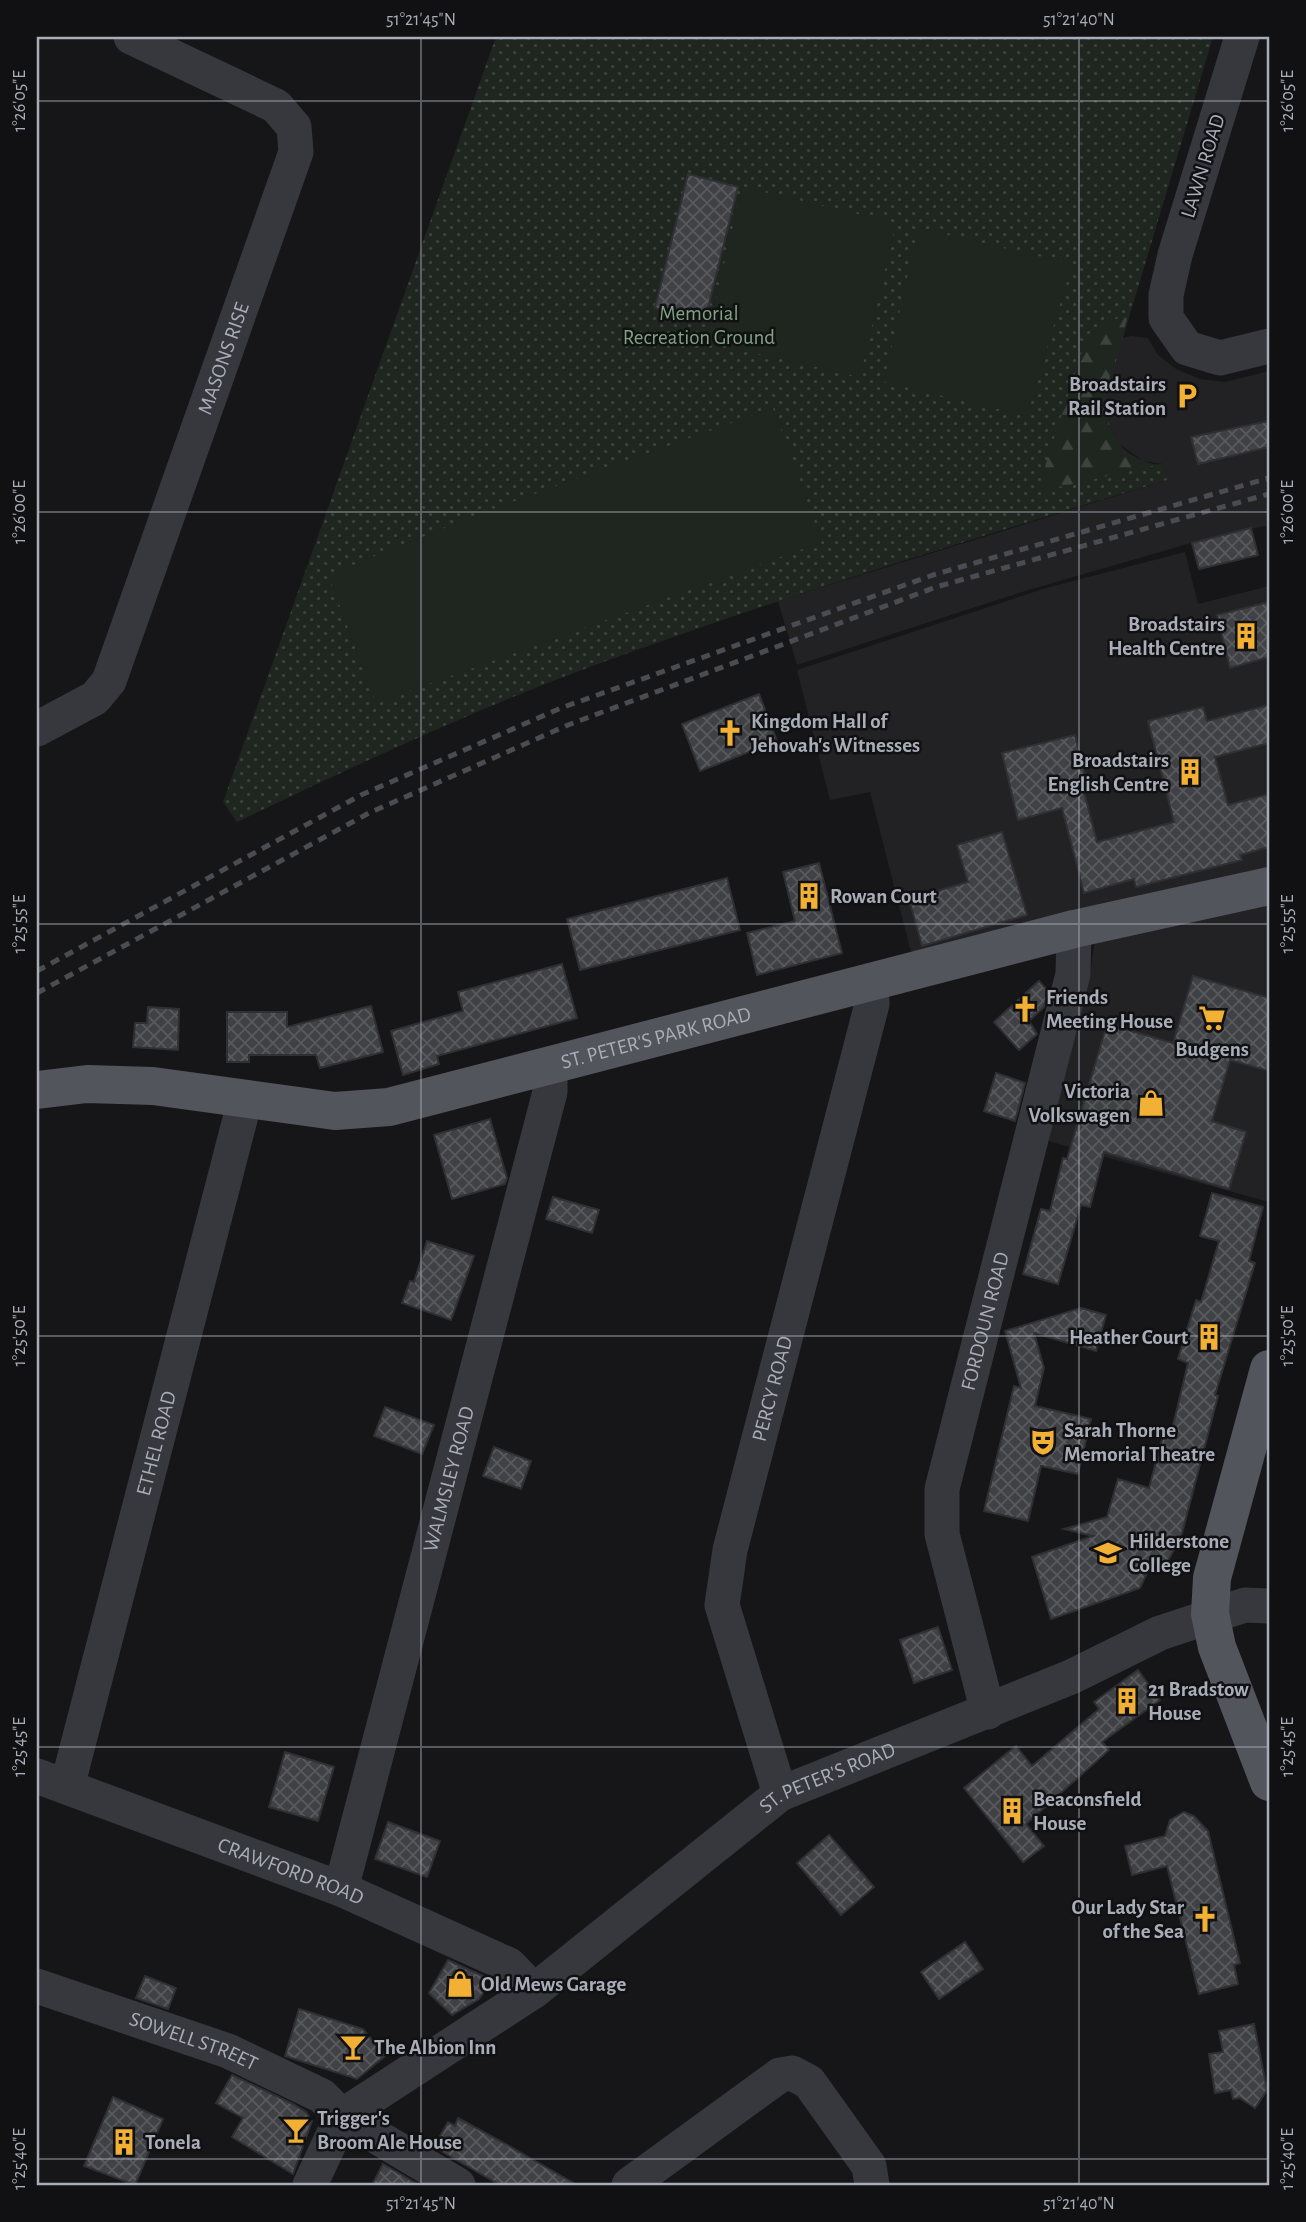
<svg xmlns="http://www.w3.org/2000/svg" width="1306" height="2222" viewBox="0 0 1306 2222" font-family="'Alegreya Sans',sans-serif">
<style>
.built{fill:#222225}
.green{fill:url(#green-dots)}
.forest{fill:url(#forest-firs)}
.pitch{fill:#1e261f}
.building{fill:url(#building-cross-hatch);stroke:#303034;stroke-width:2}
.lines{fill:none;stroke-linecap:round;stroke-linejoin:round}
.minor{stroke:#37383d;stroke-width:35}
.major{stroke:#53555c;stroke-width:38}
.rail{stroke:#4a4c52;stroke-width:5;stroke-dasharray:9 7;stroke-linecap:butt}
.ticks{fill:none;stroke:#a8adb8;stroke-width:2;stroke-opacity:0.45}
.labels{text-anchor:middle;dominant-baseline:central;stroke-width:5;stroke-linejoin:round;paint-order:stroke}
.street-label{font-size:21px;fill:#a8adb8;stroke:#111113}
.park-label{font-size:21px;fill:#7fa381;stroke:#111113}
.poi-label{font-size:21px;font-weight:bold;fill:#a8adb8;stroke:#111113;text-anchor:start}
.neatline{fill:none;stroke:#a8adb8;stroke-width:2.5}
.ticks-label{font-size:18px;text-anchor:middle;fill:#a8adb8}
</style>
<defs>
<pattern id="green-dots" width="8" height="8" patternUnits="userSpaceOnUse" patternTransform="scale(1.75)"><rect width="8" height="8" fill="#1e261f"/><path d="M2 2h.1M6 6h.1" fill="none" stroke="#3c433d" stroke-width="1.8" stroke-linecap="round"/></pattern>
<pattern id="forest-firs" width="22" height="20" patternUnits="userSpaceOnUse" patternTransform="scale(1.75)"><rect width="22" height="20" fill="#1e261f"/><path d="M5 1l3.5 6h-7zM16 11l3.5 6h-7z" fill="#3c433d"/></pattern>
<pattern id="building-cross-hatch" width="8" height="8" patternUnits="userSpaceOnUse" patternTransform="scale(1.75)"><rect width="8" height="8" fill="#404145"/><path d="M0 0l8 8M0 8l8-8" fill="none" stroke="#595a5e"/></pattern>
</defs>
<rect width="100%" height="100%" fill="#161618"/>
<!-- built -->
<g class="built">
<path d="M1131,336L1148,338L1158,355L1176,369L1200,379L1225,382L1269,371V525L1251,529L1258,555L1199,569L1191,543L1025,591L797,665L778,601L1167,480L1163,464L1143,461L1118,443L1105,416V390L1113,361L1122,338Z"/>
<path d="M1185,552L1198,604L1269,586V1202L1048,1141L1090,975L1098,916L914,964L870,792L830,800L797,670L1046,588Z"/>
</g>
<!-- green -->
<path class="green" d="M496,37H1213L1104,401C1106,430 1127,469 1163,464L1167,480C975,538 783,596 595,665C473,710 354,766 237,822L223,802Z"/>
<!-- forest -->
<path class="forest" d="M1129,312C1114,369 1073,443 1157,465L1037,492L1087,335Z"/>
<!-- pitch -->
<g class="pitch">
<path d="M742,187L896,223L860,377L706,342Z"/>
<path d="M918,228L1072,264L1027,416L884,382Z"/>
<path d="M773,408L822,542L376,703L328,575L479,514Z"/>
</g>
<!-- building -->
<g class="building">
<path d="M688,174L738,187L705,320L655,308Z"/>
<path d="M1269,421V447L1198,464L1191,437Z"/>
<path d="M1251,528L1258,555L1199,569L1192,543Z"/>
<path d="M1269,602V657L1230,668L1217,615Z"/>
<path d="M759,694L777,741L700,771L682,724Z"/>
<path d="M1269,705V743L1215,757L1228,805L1269,794V847L1240,855L1242,860L1136,887L1134,879L1084,893L1062,808L1018,820L1002,753L1075,735L1087,783L1082,784L1097,842L1174,822L1148,721L1203,707L1207,721Z"/>
<path d="M1002,832L1027,915L922,946L909,899L968,882L957,845Z"/>
<path d="M819,863L842,953L757,975L747,933L795,921L783,872Z"/>
<path d="M727,878L740,930L580,970L567,919Z"/>
<path d="M562,964L577,1018L437,1056L439,1064L403,1075L391,1031L463,1011L458,992Z"/>
<path d="M1193,976L1269,998V1071L1230,1060L1212,1121L1246,1132L1229,1189L1104,1152L1090,1207L1081,1205L1058,1284L1023,1274L1041,1209L1050,1211L1063,1158L1067,1159L1107,1024L1173,1043Z"/>
<path d="M1039,981L1048,991L1044,1007L1029,1021L1037,1034L1019,1050L994,1022Z"/>
<path d="M371,1006L383,1052L320,1068L316,1055H249V1062H227V1012H287V1027Z"/>
<path d="M148,1007L179,1009L178,1050L133,1047L135,1023H147Z"/>
<path d="M996,1073L1025,1083L1015,1121L984,1111Z"/>
<path d="M490,1119L507,1178L505,1184L452,1199L434,1135Z"/>
<path d="M1212,1193L1263,1207L1249,1261L1255,1263L1215,1395L1218,1396L1181,1537L1164,1568L1153,1560L1140,1588L1051,1619L1032,1557L1093,1536L1064,1529L1107,1517L1118,1479L1149,1488L1163,1436L1170,1438L1188,1363L1178,1359L1196,1300L1201,1302L1219,1241L1200,1236Z"/>
<path d="M553,1197L599,1210L592,1233L546,1219Z"/>
<path d="M427,1241L474,1256L451,1320L402,1303L410,1281L414,1282Z"/>
<path d="M1081,1308L1106,1315L1096,1351L1034,1333L1044,1368L1035,1406L1091,1419L1078,1474L1041,1466L1028,1521L984,1511L1014,1386L1021,1388L1005,1331Z"/>
<path d="M385,1407L434,1425L422,1454L374,1436Z"/>
<path d="M494,1447L531,1461L521,1489L483,1476Z"/>
<path d="M938,1627L952,1670L914,1683L900,1640Z"/>
<path d="M1138,1670L1160,1700L1102,1742L1109,1750L1026,1824L1044,1846L1023,1862L964,1788L1016,1746L1032,1766L1099,1709L1094,1702Z"/>
<path d="M285,1752L334,1767L318,1821L269,1807Z"/>
<path d="M1184,1812L1194,1816L1208,1831L1240,1963L1234,1965L1238,1984L1199,1994L1167,1866L1132,1875L1125,1846L1165,1836L1170,1820Z"/>
<path d="M388,1822L440,1841L427,1877L375,1859Z"/>
<path d="M829,1835L874,1887L841,1915L797,1863Z"/>
<path d="M965,1942L983,1969L939,1999L921,1972Z"/>
<path d="M448,1960L485,1977V1990L479,1999L452,2015L429,1993Z"/>
<path d="M145,1976L176,1988L168,2009L136,1998Z"/>
<path d="M299,2009L363,2029L385,2056L357,2079L285,2056Z"/>
<path d="M1254,2024L1267,2090L1255,2108L1240,2098L1233,2099L1231,2090L1215,2093L1209,2054L1223,2052L1219,2031Z"/>
<path d="M232,2075L293,2104L306,2112L312,2121L293,2174L232,2137L243,2118L216,2103Z"/>
<path d="M113,2097L163,2119L135,2185L84,2166Z"/>
<path d="M458,2118L504,2143L577,2185H500L434,2147L448,2122L455,2126Z"/>
<path d="M383,2164L419,2185H372Z"/>
</g>
<g class="lines">
<!-- minor -->
<g class="minor">
<path d="M1242,37L1175,255L1166,295V318L1187,348L1220,358L1269,346"/>
<path id="s1" d="M37,729L95,698L109,681L296,152L294,127L276,106L131,37"/>
<path id="s2" d="M988,1712L942,1534V1489L1073,974L1074,929"/>
<path id="s3" d="M37,1776L341,1889L509,1965L534,1991"/>
<path id="s4" d="M67,1787L245,1100"/>
<path id="s5" d="M780,1794L722,1605L730,1550L872,1004L871,982"/>
<path id="s6" d="M341,1889L550,1092V1068"/>
<path id="s7" d="M37,1986L228,2051L322,2096L342,2116L458,2185"/>
<path id="s8" d="M310,2185L342,2116L534,1991L780,1794L1071,1677L1160,1633L1245,1605L1269,1606"/>
<path d="M629,2185L780,2075L792,2073L809,2082L869,2166L872,2185"/>
</g>
<!-- major -->
<g class="major">
<path id="s9" d="M37,1090L87,1084L153,1086L335,1111L389,1107L1074,929L1269,886"/>
<path d="M1269,1369L1212,1578L1210,1614L1217,1647L1269,1782"/>
</g>
<!-- rail -->
<g class="rail">
<path d="M37,971L361,795L561,708L933,575L1269,478"/>
<path d="M37,993L369,813L568,725L936,587L1269,494"/>
</g>
</g>
<!-- ticks -->
<path class="ticks" d="M421,37V2185M1079,37V2185M37,101H1269M37,512H1269M37,924H1269M37,1336H1269M37,1747H1269M37,2159H1269"/>
<!-- icons -->
<defs>
<symbol id="parking-bare" viewBox="-9 -9 18 18"><path d="M-3.5-5.5H1a3.5 3.5 0 0 1 0 7H-1V5.5H-3.5ZM-1-3.4V-.6H.8a1.4 1.4 0 0 0 0-2.8Z" fill="#f2b134" stroke="#111113" stroke-width="2.5" paint-order="stroke"/></symbol>
<symbol id="building-bare" viewBox="-9 -9 18 18"><path d="M-4-6H4V6H1V3H-1V6H-4ZM-2.5-4.3h1.7v1.8h-1.7ZM.8-4.3h1.7v1.8H.8ZM-2.5-1h1.7V.8h-1.7ZM.8-1h1.7V.8H.8Z" fill="#f2b134" stroke="#111113" stroke-width="2.5" paint-order="stroke"/></symbol>
<symbol id="church-bare" viewBox="-9 -9 18 18"><path d="M-1.2-6h2.4v3.5h3.3v2.4h-3.3V6h-2.4V-.1h-3.3v-2.4h3.3Z" fill="#f2b134" stroke="#111113" stroke-width="2.5" paint-order="stroke"/></symbol>
<symbol id="supermarket-bare" viewBox="-9 -9 18 18"><path d="M-6-5.5h2.5l.6 2H6L4.5 2H-2.5L-4.4-4H-6ZM-1.5 3.2a1.3 1.3 0 1 0 .1 0ZM3 3.2a1.3 1.3 0 1 0 .1 0Z" fill="#f2b134" stroke="#111113" stroke-width="2.5" paint-order="stroke"/></symbol>
<symbol id="shop-bare" viewBox="-9 -9 18 18"><path d="M-5-2.5h2.3a2.7 3.5 0 0 1 5.4 0H5L5.5 6h-11ZM-1.5-2.5h3a1.5 2.3 0 0 0-3 0Z" fill="#f2b134" stroke="#111113" stroke-width="2.5" paint-order="stroke"/></symbol>
<symbol id="theatre-bare" viewBox="-9 -9 18 18"><path d="M-5-5.5Q0-4 5-5.5V0Q5 5 0 6Q-5 5-5 0ZM-3.3-2.5H-1v1.5H-3.3ZM1-2.5H3.3v1.5H1ZM-2.8 1Q0 5.5 2.8 1Z" fill="#f2b134" stroke="#111113" stroke-width="2.5" paint-order="stroke"/></symbol>
<symbol id="school-bare" viewBox="-9 -9 18 18"><path d="M0-5L7-2L0 1L-7-2ZM-4 1L0 2.5L4 1V4Q0 6-4 4Z" fill="#f2b134" stroke="#111113" stroke-width="2.5" paint-order="stroke"/></symbol>
<symbol id="bar-bare" viewBox="-9 -9 18 18"><path d="M-6-5H6L.8 .8V4.5H3.5V6h-7V4.5H-.8V.8Z" fill="#f2b134" stroke="#111113" stroke-width="2.5" paint-order="stroke"/></symbol>
</defs>
<g fill-rule="evenodd">
<use href="#parking-bare" x="1168" y="377" width="38" height="38"/>
<use href="#building-bare" x="1227" y="617" width="38" height="38"/>
<use href="#church-bare" x="711" y="714" width="38" height="38"/>
<use href="#building-bare" x="1171" y="753" width="38" height="38"/>
<use href="#building-bare" x="790" y="877" width="38" height="38"/>
<use href="#church-bare" x="1006" y="990" width="38" height="38"/>
<use href="#supermarket-bare" x="1193" y="999" width="38" height="38"/>
<use href="#shop-bare" x="1132" y="1084" width="38" height="38"/>
<use href="#building-bare" x="1190" y="1318" width="38" height="38"/>
<use href="#theatre-bare" x="1024" y="1423" width="38" height="38"/>
<use href="#school-bare" x="1089" y="1534" width="38" height="38"/>
<use href="#building-bare" x="1108" y="1682" width="38" height="38"/>
<use href="#building-bare" x="993" y="1792" width="38" height="38"/>
<use href="#church-bare" x="1186" y="1900" width="38" height="38"/>
<use href="#shop-bare" x="441" y="1965" width="38" height="38"/>
<use href="#bar-bare" x="334" y="2028" width="38" height="38"/>
<use href="#bar-bare" x="277" y="2111" width="38" height="38"/>
<use href="#building-bare" x="105" y="2123" width="38" height="38"/>
</g>
<g class="labels">
<!-- street labels -->
<g class="street-label">
<text transform="translate(1203 166) rotate(-73)">LAWN ROAD</text>
<text stroke="none"><textPath href="#s1" startOffset="430">MASONS RISE</textPath></text>
<text stroke="none"><textPath href="#s9" startOffset="630">ST. PETER'S PARK ROAD</textPath></text>
<text stroke="none"><textPath href="#s2" startOffset="402">FORDOUN ROAD</textPath></text>
<text stroke="none"><textPath href="#s5" startOffset="420">PERCY ROAD</textPath></text>
<text stroke="none"><textPath href="#s4" startOffset="355">ETHEL ROAD</textPath></text>
<text stroke="none"><textPath href="#s6" startOffset="424">WALMSLEY ROAD</textPath></text>
<text stroke="none"><textPath href="#s8" startOffset="670">ST. PETER'S ROAD</textPath></text>
<text stroke="none"><textPath href="#s3" startOffset="271">CRAWFORD ROAD</textPath></text>
<text stroke="none"><textPath href="#s7" startOffset="166">SOWELL STREET</textPath></text>
</g>
<!-- park labels -->
<g class="park-label">
<text x="699" y="313">Memorial<tspan x="699" dy="24">Recreation Ground</tspan></text>
</g>
<!-- poi labels -->
<g class="poi-label">
<text x="1166" y="384" text-anchor="end">Broadstairs<tspan x="1166" dy="24">Rail Station</tspan></text>
<text x="1225" y="624" text-anchor="end">Broadstairs<tspan x="1225" dy="24">Health Centre</tspan></text>
<text x="751" y="721">Kingdom Hall of<tspan x="751" dy="24">Jehovah's Witnesses</tspan></text>
<text x="1169" y="760" text-anchor="end">Broadstairs<tspan x="1169" dy="24">English Centre</tspan></text>
<text x="830" y="896">Rowan Court</text>
<text x="1046" y="997">Friends<tspan x="1046" dy="24">Meeting House</tspan></text>
<text x="1212" y="1049" text-anchor="middle">Budgens</text>
<text x="1130" y="1091" text-anchor="end">Victoria<tspan x="1130" dy="24">Volkswagen</tspan></text>
<text x="1188" y="1337" text-anchor="end">Heather Court</text>
<text x="1064" y="1430">Sarah Thorne<tspan x="1064" dy="24">Memorial Theatre</tspan></text>
<text x="1129" y="1541">Hilderstone<tspan x="1129" dy="24">College</tspan></text>
<text x="1148" y="1689">21 Bradstow<tspan x="1148" dy="24">House</tspan></text>
<text x="1033" y="1799">Beaconsfield<tspan x="1033" dy="24">House</tspan></text>
<text x="1184" y="1907" text-anchor="end">Our Lady Star<tspan x="1184" dy="24">of the Sea</tspan></text>
<text x="481" y="1984">Old Mews Garage</text>
<text x="374" y="2047">The Albion Inn</text>
<text x="317" y="2118">Trigger's<tspan x="317" dy="24">Broom Ale House</tspan></text>
<text x="145" y="2142">Tonela</text>
</g>
</g>
<!-- border -->
<rect width="1306" height="2222" fill="none" stroke="#111113" stroke-width="77"/>
<rect x="38" y="38" width="1230" height="2146" class="neatline"/>
<g class="ticks-label">
<text x="421" y="25">51°21'45"N</text>
<text x="1079" y="25">51°21'40"N</text>
<text transform="translate(1287 101) rotate(-90)" y="6">1°26'05"E</text>
<text transform="translate(19 101) rotate(-90)" y="6">1°26'05"E</text>
<text transform="translate(1287 512) rotate(-90)" y="6">1°26'00"E</text>
<text transform="translate(19 512) rotate(-90)" y="6">1°26'00"E</text>
<text transform="translate(1287 924) rotate(-90)" y="6">1°25'55"E</text>
<text transform="translate(19 924) rotate(-90)" y="6">1°25'55"E</text>
<text transform="translate(1287 1336) rotate(-90)" y="6">1°25'50"E</text>
<text transform="translate(19 1336) rotate(-90)" y="6">1°25'50"E</text>
<text transform="translate(1287 1747) rotate(-90)" y="6">1°25'45"E</text>
<text transform="translate(19 1747) rotate(-90)" y="6">1°25'45"E</text>
<text transform="translate(1287 2159) rotate(-90)" y="6">1°25'40"E</text>
<text transform="translate(19 2159) rotate(-90)" y="6">1°25'40"E</text>
<text x="421" y="2209">51°21'45"N</text>
<text x="1079" y="2209">51°21'40"N</text>
</g>
</svg>
